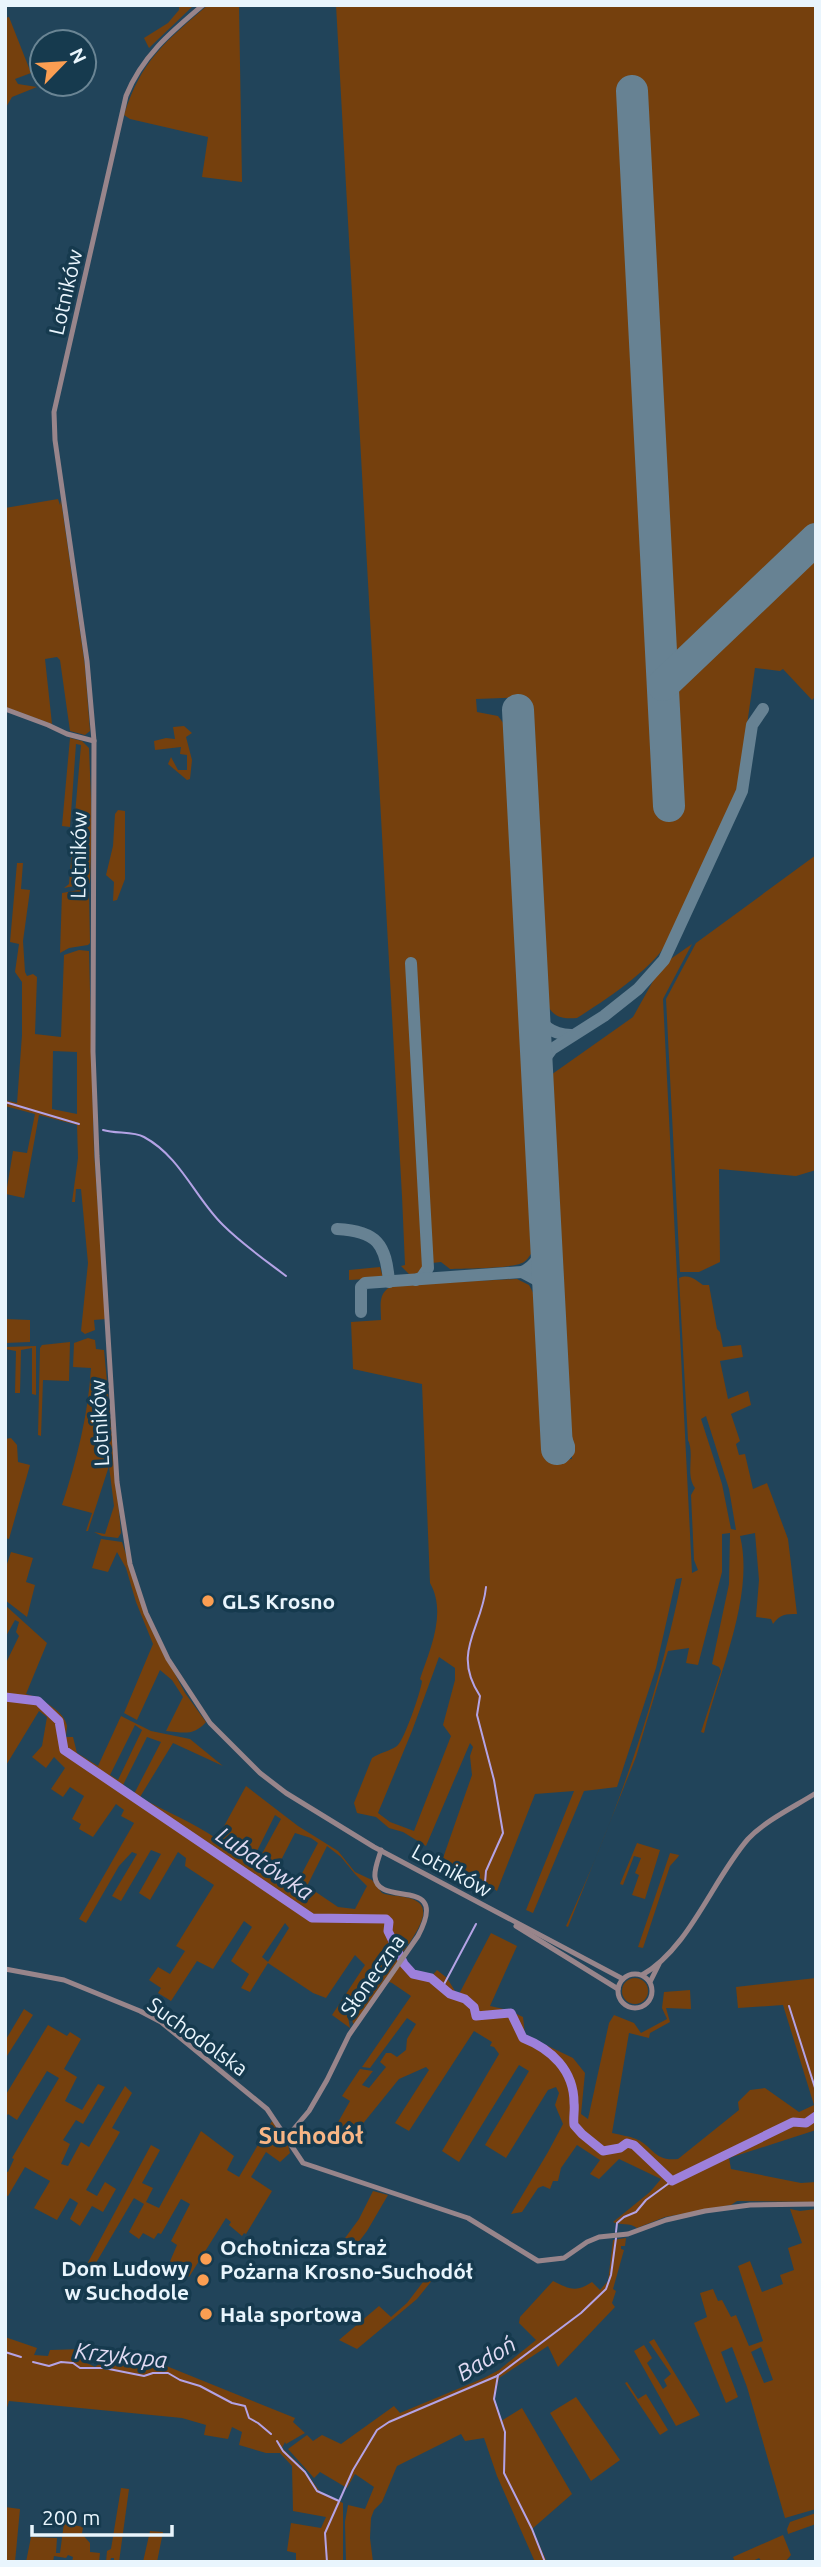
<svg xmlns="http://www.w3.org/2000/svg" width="821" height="2567" viewBox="0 0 821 2567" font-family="Ubuntu,sans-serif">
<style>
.green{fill:#75400d;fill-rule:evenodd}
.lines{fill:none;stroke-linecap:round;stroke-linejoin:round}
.stream{stroke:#b4a3e5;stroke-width:2}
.river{stroke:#9d80db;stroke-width:9}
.taxiway{stroke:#678293;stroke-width:12}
.runway{stroke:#678293;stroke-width:32}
.tertiary{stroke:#98858b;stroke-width:5}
.poi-dot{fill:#fb9e52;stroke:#163a4e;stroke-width:2.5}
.labels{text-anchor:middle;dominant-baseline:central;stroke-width:7;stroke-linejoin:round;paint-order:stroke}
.street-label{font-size:21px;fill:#e9f5fd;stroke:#163a4e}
.poi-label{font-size:21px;font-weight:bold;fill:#e9f5fd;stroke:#163a4e;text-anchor:start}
.water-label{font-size:23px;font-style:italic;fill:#e1dbf3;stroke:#163a4e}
.quarter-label{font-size:24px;font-weight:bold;fill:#f8b685;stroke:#163a4e}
</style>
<rect width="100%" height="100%" fill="#21445a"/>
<!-- green -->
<g class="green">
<path d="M179,5H194L149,48L144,38L168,23L179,10Z"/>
<path d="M208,5H239L242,182L202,177L208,137L130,119L124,115C141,60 166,41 208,5Z"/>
<path d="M336,5H816V696L812,700L783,669L780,671L755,668L739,782L735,798L667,943C651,970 604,1001 577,1018C557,1020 549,1014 544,995L528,697L476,699L477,712L498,716L507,728L509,737L535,1243C533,1250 530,1258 524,1262C513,1269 466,1268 450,1269L441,1262L432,1263L414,961L408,963L423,1266L421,1272L410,1275L401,1266L405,1265L402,1196Z"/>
<path d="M9,17L31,73L15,79L18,84L37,87L12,97L5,109V18Z"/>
<path d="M58,499L60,505L61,500L85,666L90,731L85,735L70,731L60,660L57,657L45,659L52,724L5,707V508Z"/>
<path d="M184,726L192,733L186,737L192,760L190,779L187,780L168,764L171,757L178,770H187V755L180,754L181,747L155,750L154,741L166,738L175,739L173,727Z"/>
<path d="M70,738L82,741L89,748L92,824L90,883L64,888L69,884L81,745L76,744L70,827L62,826Z"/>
<path d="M118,810L125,811V879L117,900L113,901L114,882L106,875L113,846L115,814Z"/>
<path d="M816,855V1170L796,1176L719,1169L720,1262L699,1272H680L666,999L696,943Z"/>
<path d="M17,863H23L21,889L30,890L23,941L25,972L27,976L33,974L37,977L35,1034L61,1037L64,955L79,950L89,951L94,1152L106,1319L94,1320L95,1330L85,1334L81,1331L88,1263L81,1189H76L75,1202H72L78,1158L77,1125L39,1115L24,1198L6,1194L13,1151L27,1153L35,1114L5,1106V1100L17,1103L22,1035V982L15,972L19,944L10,942ZM53,1051L77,1052V1114L52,1109Z"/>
<path d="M84,889L89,892L90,943L88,945L69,948L60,953L62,893Z"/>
<path d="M692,944L663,999L692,1573L698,1570L694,1560L691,1495L695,1488C685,1474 695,1455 688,1440L679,1278C690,1274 694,1279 703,1285H709L717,1329L720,1332L723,1347L741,1345L743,1357L720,1361L728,1399L748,1391L751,1405L731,1414L740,1441L736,1444L739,1455L745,1454L753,1489L767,1483L788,1539L797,1614C786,1614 780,1614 773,1624L771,1619L756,1617L759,1580L755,1533L740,1536C755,1596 718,1674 704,1733L701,1732L721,1671L719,1667L712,1664L729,1584L730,1533L722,1534V1572L698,1665L686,1663L689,1648L668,1651L636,1757L568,1927L566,1926C617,1815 658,1698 682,1578L676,1579L656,1668L617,1787L584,1791L533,1913L526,1910L574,1791L535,1794L497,1891L443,1858L472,1775L470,1756L473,1747L470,1743L426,1846L403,1832L389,1828L376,1817L357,1813L354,1803L372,1758C379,1753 390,1751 397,1746C404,1741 421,1691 422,1681L420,1679C430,1649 447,1613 430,1583L422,1384L353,1369L351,1322L381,1320C381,1305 377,1292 394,1285L517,1279L529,1285L539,1304L547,1461L572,1459L571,1439L565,1420L548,1077L633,1017L662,965ZM706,1416L729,1489L736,1530L731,1529L722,1484L701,1419ZM439,1657L455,1668V1680L443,1725L451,1736L414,1831L390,1822L378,1813L412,1731Z"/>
<path d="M380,1267L383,1278L349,1280V1270Z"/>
<path d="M5,1319L30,1320V1342L5,1343Z"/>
<path d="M88,1338L95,1340L96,1349L104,1350L121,1533L118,1538L102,1536L94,1532L105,1534L114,1506L109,1466L88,1531H86L92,1513L62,1505C77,1459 88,1416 91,1368L73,1367L74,1343Z"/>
<path d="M70,1342L69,1381L43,1380L41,1436L38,1435L40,1348L42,1345Z"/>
<path d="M36,1346V1395L32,1394V1348L21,1350L20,1393H15L16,1351L5,1349V1347Z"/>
<path d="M11,1438L17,1445L18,1462L30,1465L9,1539L5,1538V1439Z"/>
<path d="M101,1539L122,1542L149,1625L185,1693L206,1722C193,1737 182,1732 166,1731L183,1697L172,1680L160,1670L137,1720L124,1713L153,1644L136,1602L126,1568L117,1552L108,1572L92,1568Z"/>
<path d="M11,1552L33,1558L26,1582L35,1585L27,1617L5,1600V1570Z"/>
<path d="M5,1605L47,1643L26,1694C38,1697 65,1711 67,1726C67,1729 66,1733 66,1737H73L77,1753L98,1766L121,1716L151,1731L190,1739L223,1766L173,1743L140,1797C166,1812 193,1822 217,1839L246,1786L298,1826L338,1851L355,1872L372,1880L382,1893C389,1896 396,1895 404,1897C437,1902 420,1926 409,1944L406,1943L407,1947L401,1954C407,1969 416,1973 431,1977L437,1970L447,1978L458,1996L491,1933L517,1946L490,2006L508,2010L523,2017L525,2035L573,2058L585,2073L581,2114L588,2119L609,2023L614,2015L634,2023L641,2033L667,2019L662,2008L664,1992L690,1990L691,2009L666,2008L670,2022L650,2033L649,2038L629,2033L612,2133C620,2135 629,2136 636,2139C653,2146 654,2162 678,2159L739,2110L738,2102L750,2090L765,2088L799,2112L814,2105L783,2005L738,2008L736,1987L816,1978V2130L729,2158L731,2169L801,2183L816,2182V2202L737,2201L731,2205L665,2217L637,2228C629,2222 621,2226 613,2222L650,2192L661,2179L619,2159L599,2179L590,2174L600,2160L577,2145L561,2168L558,2181H553L550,2189L543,2186L538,2188L522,2212L511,2214L548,2152L563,2124L555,2105L559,2093L556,2087L548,2090L506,2158L485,2145L529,2071L519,2065L459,2162L442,2151L499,2054L494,2047L490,2046L492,2042L474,2031L409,2131L395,2123L429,2070L426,2067L399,2079L361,2126L355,2125L336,2136L332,2133L350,2101L342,2096L360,2069L373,2071L362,2085L369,2088L386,2067L380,2062L386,2053H391L397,2057L406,2050L407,2039L416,2024L407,2018L370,2068L362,2067L411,1996L392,1983L384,1980L356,2022L353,2024L352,2018L348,2017L350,2028L332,2015L365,1965L355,1955L326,1998L313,1993L268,1963L250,1992L241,1988L249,1974L231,1961L252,1927L244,1921L213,1969L197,1961L171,2001L158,1993L161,1988L149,1980L158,1967L170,1974L185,1951L176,1946L214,1885L185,1866L186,1858L178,1852L150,1900L139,1893L161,1854L151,1850L121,1901L112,1896L137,1854L132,1852L119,1866L86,1923L79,1919L134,1823L121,1816L124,1810L116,1804L93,1837L79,1829L81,1824L72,1819L84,1796L70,1787L63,1797L51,1789L65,1768L54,1757L46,1768L32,1757L42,1746L47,1717L39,1711L5,1767V1665L19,1636L16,1632L19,1622L15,1620L5,1638ZM135,1725L142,1730L118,1780L110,1775ZM147,1737L161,1742L134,1794L122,1787ZM275,1815L281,1819L258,1861L254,1857ZM295,1833L311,1838L318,1843L298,1881L278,1866ZM327,1846L341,1857L355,1874L367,1886L355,1909L338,1907L307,1886ZM285,1923L289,1928L268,1962L262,1957Z"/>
<path d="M637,1843L660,1850L645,1899L632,1895L639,1875L635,1873L641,1858L634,1856L623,1885L620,1884Z"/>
<path d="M670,1853L679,1855L678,1857L670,1866L643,1948L638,1947Z"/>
<circle cx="635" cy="1991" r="13"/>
<path d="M24,2009L33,2015L5,2059V2041Z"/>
<path d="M48,2025L67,2036L70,2032L81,2039L64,2069L77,2077L65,2101L82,2110L98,2084L105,2087L83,2124L76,2120L63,2140L70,2144L61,2164L68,2166L81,2142L89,2147L125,2086L132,2093L112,2128L120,2132L86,2190L97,2196L105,2182L116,2189L103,2212L92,2206L80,2226L70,2219L78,2203L70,2198L57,2220L34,2208L50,2181L25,2167L8,2196L5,2195V2171L8,2172L14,2159L12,2158L59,2078L47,2071L17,2120L8,2114L5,2118V2096Z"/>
<path d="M272,2121L288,2145L290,2153L280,2162L266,2152L251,2177L272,2191L246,2234L244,2233L242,2236L229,2225L231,2222L226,2218L189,2277L168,2266L177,2245L171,2241L190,2204L181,2199L161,2234L158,2233L154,2239L143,2233L139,2239L129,2232L144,2204L134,2198L93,2268L86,2266L151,2145L160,2150L142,2183L153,2188L146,2202L159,2208L201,2131L234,2156L227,2170L239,2177Z"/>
<path d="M373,2191L388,2195L367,2231L348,2256L337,2249L359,2219Z"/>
<path d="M790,2209L800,2211L816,2209V2509L785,2518L747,2387L732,2347L721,2352L738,2397L726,2403L694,2323L707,2317L700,2293L713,2289L718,2301L722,2300L731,2317L736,2315L749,2346L763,2341L738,2266L750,2261L762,2292L783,2284L780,2275L794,2270L788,2248L802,2243ZM761,2347L773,2380L764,2383L751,2352Z"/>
<path d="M626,2238L625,2246H621V2249L624,2250L613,2289L616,2291L612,2303L615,2307L558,2367L548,2346L499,2378L494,2399L501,2421L522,2408L572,2494L532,2529L547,2562H535L497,2476L484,2438L465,2441L461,2434L397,2466L382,2502L374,2510L371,2518L370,2538L373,2562H346L345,2522L348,2505L365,2509L374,2487L355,2474L347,2488L320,2472L314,2478L288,2449L307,2435L313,2441L322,2435L341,2444L394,2406L400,2413L484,2378L499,2370L536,2340L519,2323L520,2317L553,2281C569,2289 576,2293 592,2282L600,2290L608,2281L613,2240Z"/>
<path d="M433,2269L438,2273L417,2299L357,2349L339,2340L379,2306L391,2317L407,2303Z"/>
<path d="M5,2337L37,2348L34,2355L48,2356L50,2350L84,2349L81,2360L95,2367L99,2364L101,2349H112L113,2353H127L129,2367L159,2363L295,2418L293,2422L305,2433L286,2444L285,2442L282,2448L302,2467L321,2493L343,2503V2562H296V2553L287,2551L291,2523L321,2528L326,2517L293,2511L292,2466L280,2453H266L239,2445L242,2432L232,2427L228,2439L204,2435L206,2425L182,2418L9,2401L5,2414Z"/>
<path d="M654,2339L700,2415L676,2426L634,2351L644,2345L652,2358L647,2363L663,2389L667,2386L664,2380L671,2374L649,2342Z"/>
<path d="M627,2382L638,2399L646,2394L668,2430L660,2435L625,2383Z"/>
<path d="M576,2397L620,2460L591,2481L550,2413Z"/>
<path d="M121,2488L129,2489L119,2562H114V2558H111L110,2562H106L107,2551L111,2549Z"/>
<path d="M5,2507L20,2509L15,2562H5Z"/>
<path d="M816,2513V2524L788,2534L787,2529L790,2522Z"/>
<path d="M64,2523L83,2527L82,2534L90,2543V2552L100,2553L99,2562H72L73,2557L68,2555L66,2558L54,2556L53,2562H26L31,2537L57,2538L56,2553H60Z"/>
<path d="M150,2531L163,2532L157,2562H143Z"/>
<path d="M783,2535L791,2555L785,2562H762L759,2558L751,2562H735L733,2557Z"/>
</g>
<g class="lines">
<!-- stream -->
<g class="stream">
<path d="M5,1102L79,1124"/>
<path d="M103,1130C116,1134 133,1131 144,1137C181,1157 195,1198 223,1225C242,1244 265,1260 286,1276"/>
<path d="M485,1883L486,1871L503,1833L494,1780L477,1715L480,1696C451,1652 482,1629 486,1587"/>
<path d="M442,1988L476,1924"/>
<path d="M789,2006L816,2091"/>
<path d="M616,2232L617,2223L624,2217L636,2212L646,2200L672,2181"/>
<path d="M5,2352L21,2357"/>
<path d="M33,2362L49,2366L61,2362L73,2363L80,2368H104L144,2376L153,2373H168L180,2380L200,2386L232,2403L245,2406L249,2418L258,2423L271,2434"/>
<path d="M498,2375L494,2399L505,2432L504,2473L532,2529L545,2562"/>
<path d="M277,2441L283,2451L305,2472L317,2491L339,2501"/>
<path d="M327,2562L325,2533L353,2470L377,2430L389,2422L497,2376L581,2313L606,2289L611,2275L616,2238"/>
</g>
<!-- river -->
<path class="river" d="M5,1697L38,1701L59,1721L64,1750L312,1918L386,1919L389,1922L388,1931L404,1964L413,1974L431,1978L450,1994L465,1999L474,2007L476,2016L511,2013L523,2038C551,2049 574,2070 574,2103C575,2110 573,2117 574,2125L582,2134L603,2151L620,2148L627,2143L634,2145L672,2181L793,2122L806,2123L816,2116"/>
<!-- taxiway -->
<g class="taxiway">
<path d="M411,963L428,1268L422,1277L416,1280"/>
<path d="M534,1007C541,1026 551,1034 571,1035"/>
<path d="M537,1076L540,1065L552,1049L604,1016L638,989L664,960L742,791L752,725L763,709"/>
<path d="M337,1229C377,1231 386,1244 389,1282"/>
<path d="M522,1272L537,1280L549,1304"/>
<path d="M361,1312V1287L365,1283L522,1272C536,1266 541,1254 546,1240"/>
<path d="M554,1403L569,1446V1451L562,1458L551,1456L549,1451L555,1425"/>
</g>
<!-- runway -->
<g class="runway">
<path d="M632,91L669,806"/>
<path d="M663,685L816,539"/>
<path d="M518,710L557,1449"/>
</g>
<!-- tertiary -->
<g class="tertiary">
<path d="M203,5C171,32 142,56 126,96L54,412L55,440L87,661L94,741L93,1052L97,1156L117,1482L130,1564L146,1613L168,1659L210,1723L260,1773L286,1793L374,1847L623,1979"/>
<path d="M5,709L48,725L67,734L94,741"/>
<path d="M516,1926L618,1989"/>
<path d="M5,1969L64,1980L140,2011L161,2022L267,2109L303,2163L468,2218L538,2261L564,2258L587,2242L599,2237L628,2234L666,2220L705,2211L750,2205L816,2204"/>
<circle cx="635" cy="1991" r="17"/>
<path d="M642,1975C689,1949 713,1879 748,1839C766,1820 794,1807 816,1793"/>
<path d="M650,1982L659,1964"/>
<path d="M287,2137L309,2111L327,2080L349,2035L418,1936C451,1874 378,1909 375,1877C374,1868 379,1858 381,1850"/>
</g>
</g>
<!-- markers -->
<g class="poi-dot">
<circle cx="208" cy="1601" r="7"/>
<circle cx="206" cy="2259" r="7"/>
<circle cx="203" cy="2280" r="7"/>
<circle cx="206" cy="2314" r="7"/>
</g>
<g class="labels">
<!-- street labels -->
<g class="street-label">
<text transform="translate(65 292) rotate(-77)">Lotników</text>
<text transform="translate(78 855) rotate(-89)">Lotników</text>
<text transform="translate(99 1423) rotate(-93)">Lotników</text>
<text transform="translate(452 1870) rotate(29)">Lotników</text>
<text transform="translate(372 1975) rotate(-55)">Słoneczna</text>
<text transform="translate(198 2036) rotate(36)">Suchodolska</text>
</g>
<!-- poi labels -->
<g class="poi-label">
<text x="222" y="1601">GLS Krosno</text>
<text x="220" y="2247">Ochotnicza Straż<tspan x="220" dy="24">Pożarna Krosno-Suchodół</tspan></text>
<text x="189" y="2268" text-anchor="end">Dom Ludowy<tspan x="189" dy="24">w Suchodole</tspan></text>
<text x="220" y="2314">Hala sportowa</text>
</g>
<!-- water labels -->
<g class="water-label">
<text transform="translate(265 1863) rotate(34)">Lubatówka</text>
<text transform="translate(121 2355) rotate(6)">Krzykopa</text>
<text transform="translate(486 2358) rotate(-31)">Badoń</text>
</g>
<!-- quarter labels -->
<g class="quarter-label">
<text x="311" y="2135">Suchodół</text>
</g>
</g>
<!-- border -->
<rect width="821" height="2567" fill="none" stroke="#e9f5fd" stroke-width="14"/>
<!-- north arrow -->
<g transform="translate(63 63) rotate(65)"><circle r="33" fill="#163a4e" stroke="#6a8594" stroke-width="2"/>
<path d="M0-5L12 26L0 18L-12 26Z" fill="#fb9e52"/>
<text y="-10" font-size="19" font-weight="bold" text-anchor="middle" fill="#e9f5fd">N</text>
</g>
<!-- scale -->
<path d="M32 2525v10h140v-10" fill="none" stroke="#e9f5fd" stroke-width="3.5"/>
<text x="42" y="2525" font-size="21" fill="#e9f5fd" stroke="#163a4e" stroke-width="5" paint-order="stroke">200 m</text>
</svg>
